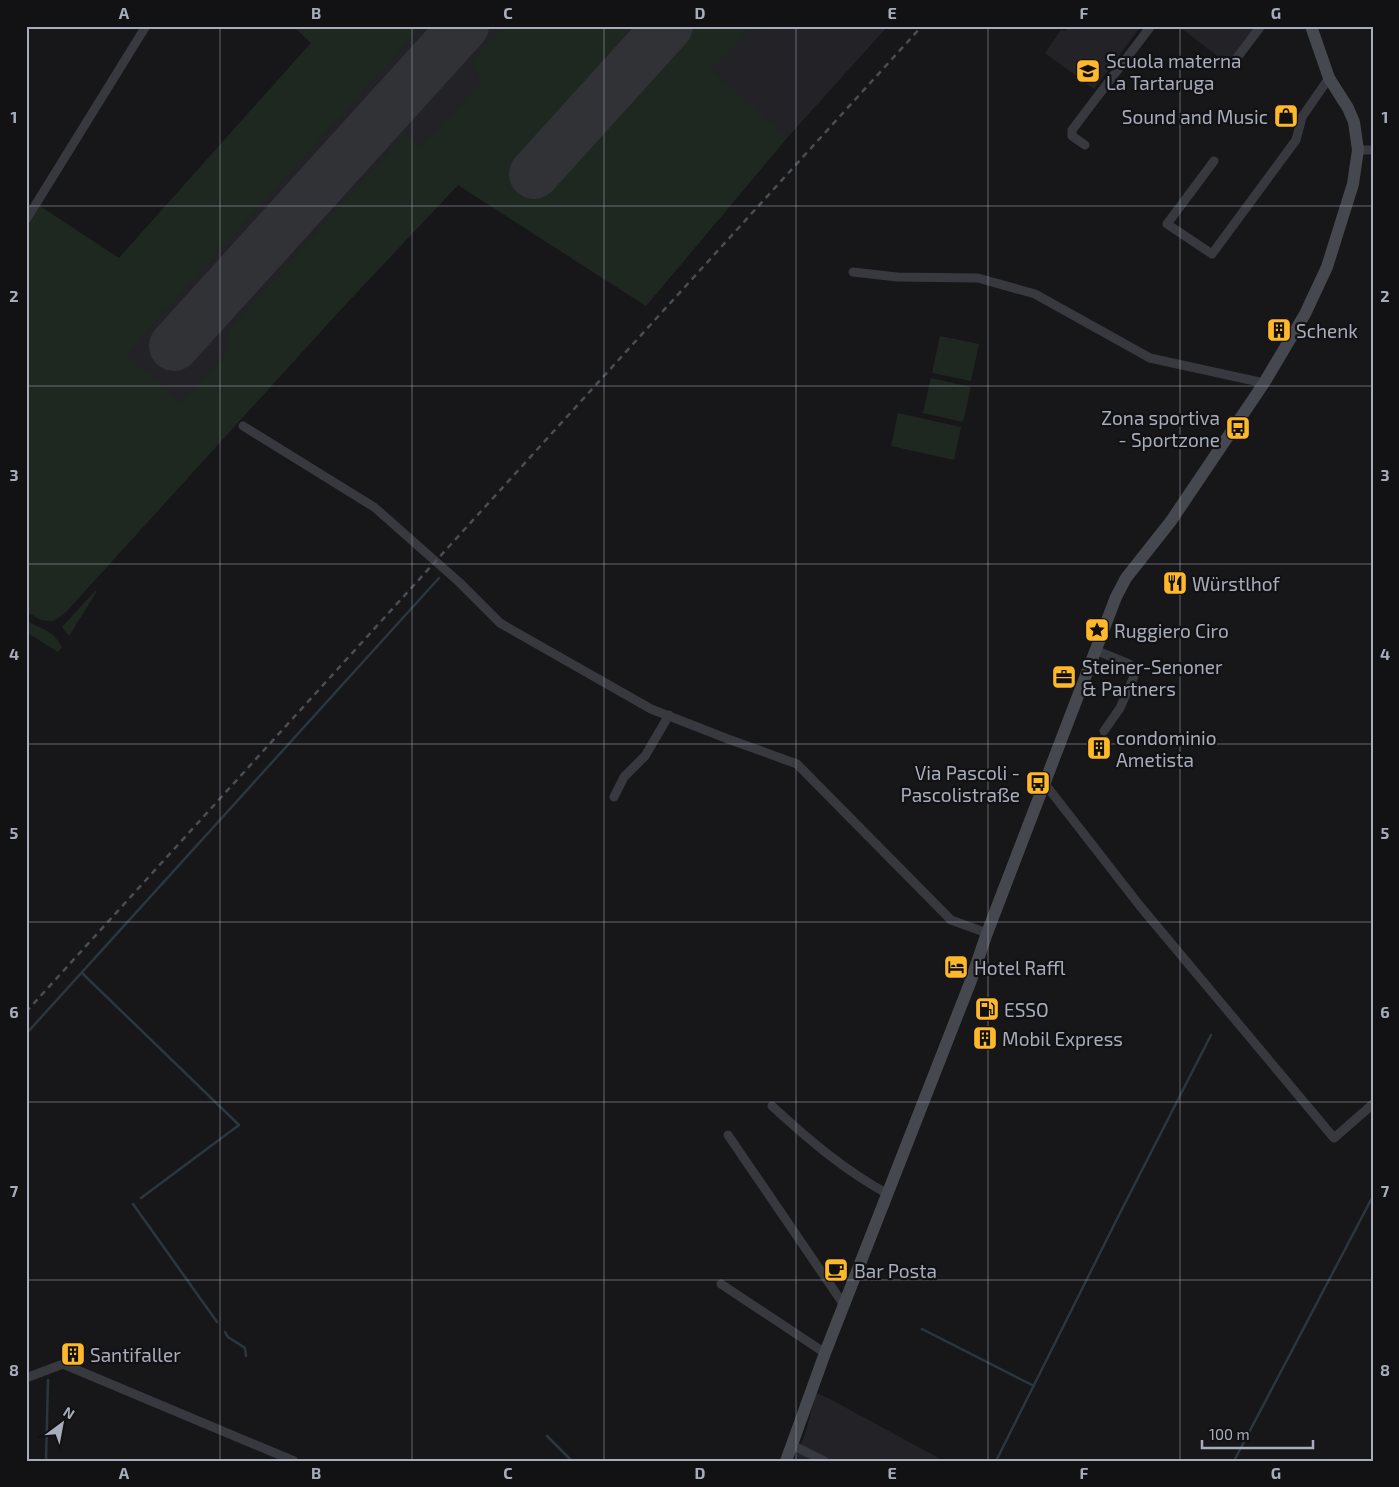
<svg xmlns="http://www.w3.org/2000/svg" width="1399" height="1487" viewBox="0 0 1399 1487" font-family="'Exo 2',sans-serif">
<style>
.built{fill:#232327}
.green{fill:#1e2820}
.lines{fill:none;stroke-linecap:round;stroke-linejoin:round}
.stream{stroke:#2b363f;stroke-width:2.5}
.runway{stroke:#303236;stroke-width:50}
.street{stroke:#38393f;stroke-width:9}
.secondary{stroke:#45484f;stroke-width:12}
.rail{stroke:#4a4d54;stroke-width:2.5;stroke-dasharray:6 5;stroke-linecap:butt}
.grid{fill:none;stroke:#a8adbb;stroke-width:1;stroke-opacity:0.55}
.labels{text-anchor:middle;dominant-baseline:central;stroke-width:4.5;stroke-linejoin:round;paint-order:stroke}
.poi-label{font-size:19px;fill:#a8adbb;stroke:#121214;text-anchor:start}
.neatline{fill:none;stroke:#a8adbb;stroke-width:2}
.grid-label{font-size:16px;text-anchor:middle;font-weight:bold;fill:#a8adbb}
</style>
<rect width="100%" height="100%" fill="#171719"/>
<!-- built -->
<g class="built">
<path d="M293,26H888L787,138L646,306L458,185L344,306L65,613L54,621L41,620L26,611L119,258L311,43Z"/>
<path d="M1069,26H1141L1094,89L1045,53L1061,30L1065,31Z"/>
<path d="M1178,26H1258L1228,64Z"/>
<path d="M816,1393L830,1399L944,1461H793L805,1435Z"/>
</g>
<!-- green -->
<g class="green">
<path d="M293,26H422L126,354L182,403L225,355L230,328L405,134L421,148L481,83L472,61L503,26H752L712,70L787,138L646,306L458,185L344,306L65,613C47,625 44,622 26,611V227L40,206L119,258L311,43Z"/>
<path d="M940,336L979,344L971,381L932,373Z"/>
<path d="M931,378L971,387L963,422L923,413Z"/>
<path d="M898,413L961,427L954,460L891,446Z"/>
<path d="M95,591H97L69,636L62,627Z"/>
<path d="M26,620C42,630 52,629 62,647L58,652L26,632Z"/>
</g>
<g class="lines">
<!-- stream -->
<g class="stream">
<path d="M82,973L239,1125L141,1198"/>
<path d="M26,1034L439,578"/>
<path d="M133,1204L217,1322"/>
<path d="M922,1329L1034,1386"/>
<path d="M225,1332L228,1337L245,1348L246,1356"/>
<path d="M547,1436L572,1461"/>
<path d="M46,1461L48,1380"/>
<path d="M996,1461L1119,1215L1211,1035"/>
<path d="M1234,1461L1373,1196"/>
</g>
<!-- runway -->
<g class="runway">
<path d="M534,174L668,26"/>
<path d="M174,346L464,26"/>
</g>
<!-- street -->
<g class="street">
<path d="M1233,63L1261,26"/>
<path d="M1085,145L1072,136V130L1151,26"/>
<path d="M1358,150H1373"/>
<path d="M1214,161L1167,224L1212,254L1296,140L1302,117L1329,78"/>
<path d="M26,220L146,26"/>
<path d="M853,272L897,277L978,278L1035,294L1150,358L1264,383"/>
<path d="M243,426L374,507L459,582L500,623L651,709L728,739L797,764L951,920L987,933"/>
<path d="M1095,650L1129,664L1135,670V674L1120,708L1104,731"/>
<path d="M1045,784L1140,906L1334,1138L1373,1104"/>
<path d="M614,797L624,777L645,756L669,715"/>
<path d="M772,1106C808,1139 845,1171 888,1194"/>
<path d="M728,1135L844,1305"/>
<path d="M721,1284L825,1353"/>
<path d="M26,1378L63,1364L294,1461"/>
<path d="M792,1445L824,1461"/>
</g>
<!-- secondary -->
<path class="secondary" d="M786,1461L825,1353L970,983L987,933L1116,597L1126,578L1171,521L1264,383L1305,314L1327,267L1353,184L1358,150L1354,122L1348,108L1329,78L1311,26"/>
<!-- rail -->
<path class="rail" d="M26,1012L922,26"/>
</g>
<!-- grid -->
<path class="grid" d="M220,26V1461M412,26V1461M604,26V1461M796,26V1461M988,26V1461M1180,26V1461M26,206H1373M26,386H1373M26,564H1373M26,744H1373M26,922H1373M26,1102H1373M26,1280H1373"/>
<!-- icons -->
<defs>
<symbol id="school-square" viewBox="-11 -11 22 22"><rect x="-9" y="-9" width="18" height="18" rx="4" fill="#ffb829" stroke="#121214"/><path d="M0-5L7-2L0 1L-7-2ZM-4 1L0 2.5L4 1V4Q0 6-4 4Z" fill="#111"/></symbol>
<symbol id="shop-square" viewBox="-11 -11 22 22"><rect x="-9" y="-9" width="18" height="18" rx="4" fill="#ffb829" stroke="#121214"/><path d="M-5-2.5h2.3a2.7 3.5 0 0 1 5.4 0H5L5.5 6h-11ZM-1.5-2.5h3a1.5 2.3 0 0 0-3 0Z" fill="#111"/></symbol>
<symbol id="building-square" viewBox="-11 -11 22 22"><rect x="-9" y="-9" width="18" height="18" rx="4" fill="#ffb829" stroke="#121214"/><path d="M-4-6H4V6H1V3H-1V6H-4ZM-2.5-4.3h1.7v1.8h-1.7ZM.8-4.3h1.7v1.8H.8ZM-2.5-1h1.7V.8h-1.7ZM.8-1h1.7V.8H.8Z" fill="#111"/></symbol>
<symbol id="bus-square" viewBox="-11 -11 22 22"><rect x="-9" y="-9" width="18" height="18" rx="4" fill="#ffb829" stroke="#121214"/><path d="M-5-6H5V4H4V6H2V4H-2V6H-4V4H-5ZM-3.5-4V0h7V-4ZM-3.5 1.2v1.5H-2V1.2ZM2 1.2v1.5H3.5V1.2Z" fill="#111"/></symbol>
<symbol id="restaurant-square" viewBox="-11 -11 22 22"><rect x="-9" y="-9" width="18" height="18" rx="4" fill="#ffb829" stroke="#121214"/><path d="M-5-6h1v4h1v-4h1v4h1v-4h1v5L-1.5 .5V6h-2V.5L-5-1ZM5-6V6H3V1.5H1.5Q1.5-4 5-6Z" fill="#111"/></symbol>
<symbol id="sight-square" viewBox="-11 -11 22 22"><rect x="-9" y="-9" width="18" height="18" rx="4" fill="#ffb829" stroke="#121214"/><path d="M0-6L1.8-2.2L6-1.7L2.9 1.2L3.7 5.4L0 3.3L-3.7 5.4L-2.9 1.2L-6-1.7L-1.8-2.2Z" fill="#111"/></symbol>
<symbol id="office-square" viewBox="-11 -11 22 22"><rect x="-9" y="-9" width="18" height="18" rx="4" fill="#ffb829" stroke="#121214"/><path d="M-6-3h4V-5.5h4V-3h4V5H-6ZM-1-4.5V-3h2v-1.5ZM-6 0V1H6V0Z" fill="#111"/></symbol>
<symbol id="hotel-square" viewBox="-11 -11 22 22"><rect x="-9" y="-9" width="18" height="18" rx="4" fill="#ffb829" stroke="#121214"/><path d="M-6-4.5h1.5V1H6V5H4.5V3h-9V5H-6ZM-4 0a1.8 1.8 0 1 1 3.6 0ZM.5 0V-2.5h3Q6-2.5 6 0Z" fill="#111"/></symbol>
<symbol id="fuel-square" viewBox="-11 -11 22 22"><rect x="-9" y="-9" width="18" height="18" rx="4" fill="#ffb829" stroke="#121214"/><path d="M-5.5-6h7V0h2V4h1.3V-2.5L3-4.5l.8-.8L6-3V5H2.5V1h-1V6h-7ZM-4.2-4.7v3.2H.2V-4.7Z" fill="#111"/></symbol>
<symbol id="cafe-square" viewBox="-11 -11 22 22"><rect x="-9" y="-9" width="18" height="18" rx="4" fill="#ffb829" stroke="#121214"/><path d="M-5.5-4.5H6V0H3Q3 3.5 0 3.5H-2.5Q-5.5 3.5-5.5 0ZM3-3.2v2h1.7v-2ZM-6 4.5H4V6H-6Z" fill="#111"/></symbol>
</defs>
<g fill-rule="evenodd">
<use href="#school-square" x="1074" y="57" width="28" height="28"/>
<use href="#shop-square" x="1272" y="102" width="28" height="28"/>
<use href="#building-square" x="1265" y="316" width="28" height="28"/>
<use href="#bus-square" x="1224" y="414" width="28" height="28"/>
<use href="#restaurant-square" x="1161" y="569" width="28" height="28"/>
<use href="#sight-square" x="1083" y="616" width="28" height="28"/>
<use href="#office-square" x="1050" y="663" width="28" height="28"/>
<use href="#building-square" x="1085" y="734" width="28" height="28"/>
<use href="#bus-square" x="1024" y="769" width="28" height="28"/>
<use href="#hotel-square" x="942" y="953" width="28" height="28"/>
<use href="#fuel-square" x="973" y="995" width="28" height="28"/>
<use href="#building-square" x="971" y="1024" width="28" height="28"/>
<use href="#cafe-square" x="822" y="1256" width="28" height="28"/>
<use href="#building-square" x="59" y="1340" width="28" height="28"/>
</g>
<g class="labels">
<!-- poi labels -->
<g class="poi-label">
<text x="1106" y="60">Scuola materna<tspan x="1106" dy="22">La Tartaruga</tspan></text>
<text x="1268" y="116" text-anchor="end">Sound and Music</text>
<text x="1296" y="330">Schenk</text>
<text x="1220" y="417" text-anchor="end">Zona sportiva<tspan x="1220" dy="22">- Sportzone</tspan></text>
<text x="1192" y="583">Würstlhof</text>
<text x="1114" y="630">Ruggiero Ciro</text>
<text x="1082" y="666">Steiner-Senoner<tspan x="1082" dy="22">&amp; Partners</tspan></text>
<text x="1116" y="737">condominio<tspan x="1116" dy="22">Ametista</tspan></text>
<text x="1020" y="772" text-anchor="end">Via Pascoli -<tspan x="1020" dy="22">Pascolistraße</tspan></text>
<text x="974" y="967">Hotel Raffl</text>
<text x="1004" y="1009">ESSO</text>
<text x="1002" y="1038">Mobil Express</text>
<text x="854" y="1270">Bar Posta</text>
<text x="90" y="1354">Santifaller</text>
</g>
</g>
<!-- border -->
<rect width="1399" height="1487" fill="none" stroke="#121214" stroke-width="55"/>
<!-- north arrow -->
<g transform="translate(62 1424) rotate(32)" stroke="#121214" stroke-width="4" paint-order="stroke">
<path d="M0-4L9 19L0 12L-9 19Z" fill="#a8adbb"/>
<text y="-8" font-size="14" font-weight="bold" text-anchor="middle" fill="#a8adbb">N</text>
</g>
<!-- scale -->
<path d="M1202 1440v8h111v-8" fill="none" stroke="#a8adbb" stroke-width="2.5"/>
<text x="1209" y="1440" font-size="15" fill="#a8adbb" stroke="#121214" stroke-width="4" paint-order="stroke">100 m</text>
<rect x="28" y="28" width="1344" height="1432" class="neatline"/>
<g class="grid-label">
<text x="124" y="19">A</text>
<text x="316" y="19">B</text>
<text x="508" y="19">C</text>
<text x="700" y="19">D</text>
<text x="892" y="19">E</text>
<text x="1084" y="19">F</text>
<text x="1276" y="19">G</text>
<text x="14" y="123">1</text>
<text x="1385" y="123">1</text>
<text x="14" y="302">2</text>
<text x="1385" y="302">2</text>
<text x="14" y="481">3</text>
<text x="1385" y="481">3</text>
<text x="14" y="660">4</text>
<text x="1385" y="660">4</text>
<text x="14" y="839">5</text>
<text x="1385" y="839">5</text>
<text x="14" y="1018">6</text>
<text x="1385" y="1018">6</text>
<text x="14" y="1197">7</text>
<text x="1385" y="1197">7</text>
<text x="14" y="1376">8</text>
<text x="1385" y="1376">8</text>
<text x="124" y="1479">A</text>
<text x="316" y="1479">B</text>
<text x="508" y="1479">C</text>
<text x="700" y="1479">D</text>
<text x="892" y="1479">E</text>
<text x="1084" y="1479">F</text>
<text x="1276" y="1479">G</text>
</g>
</svg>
